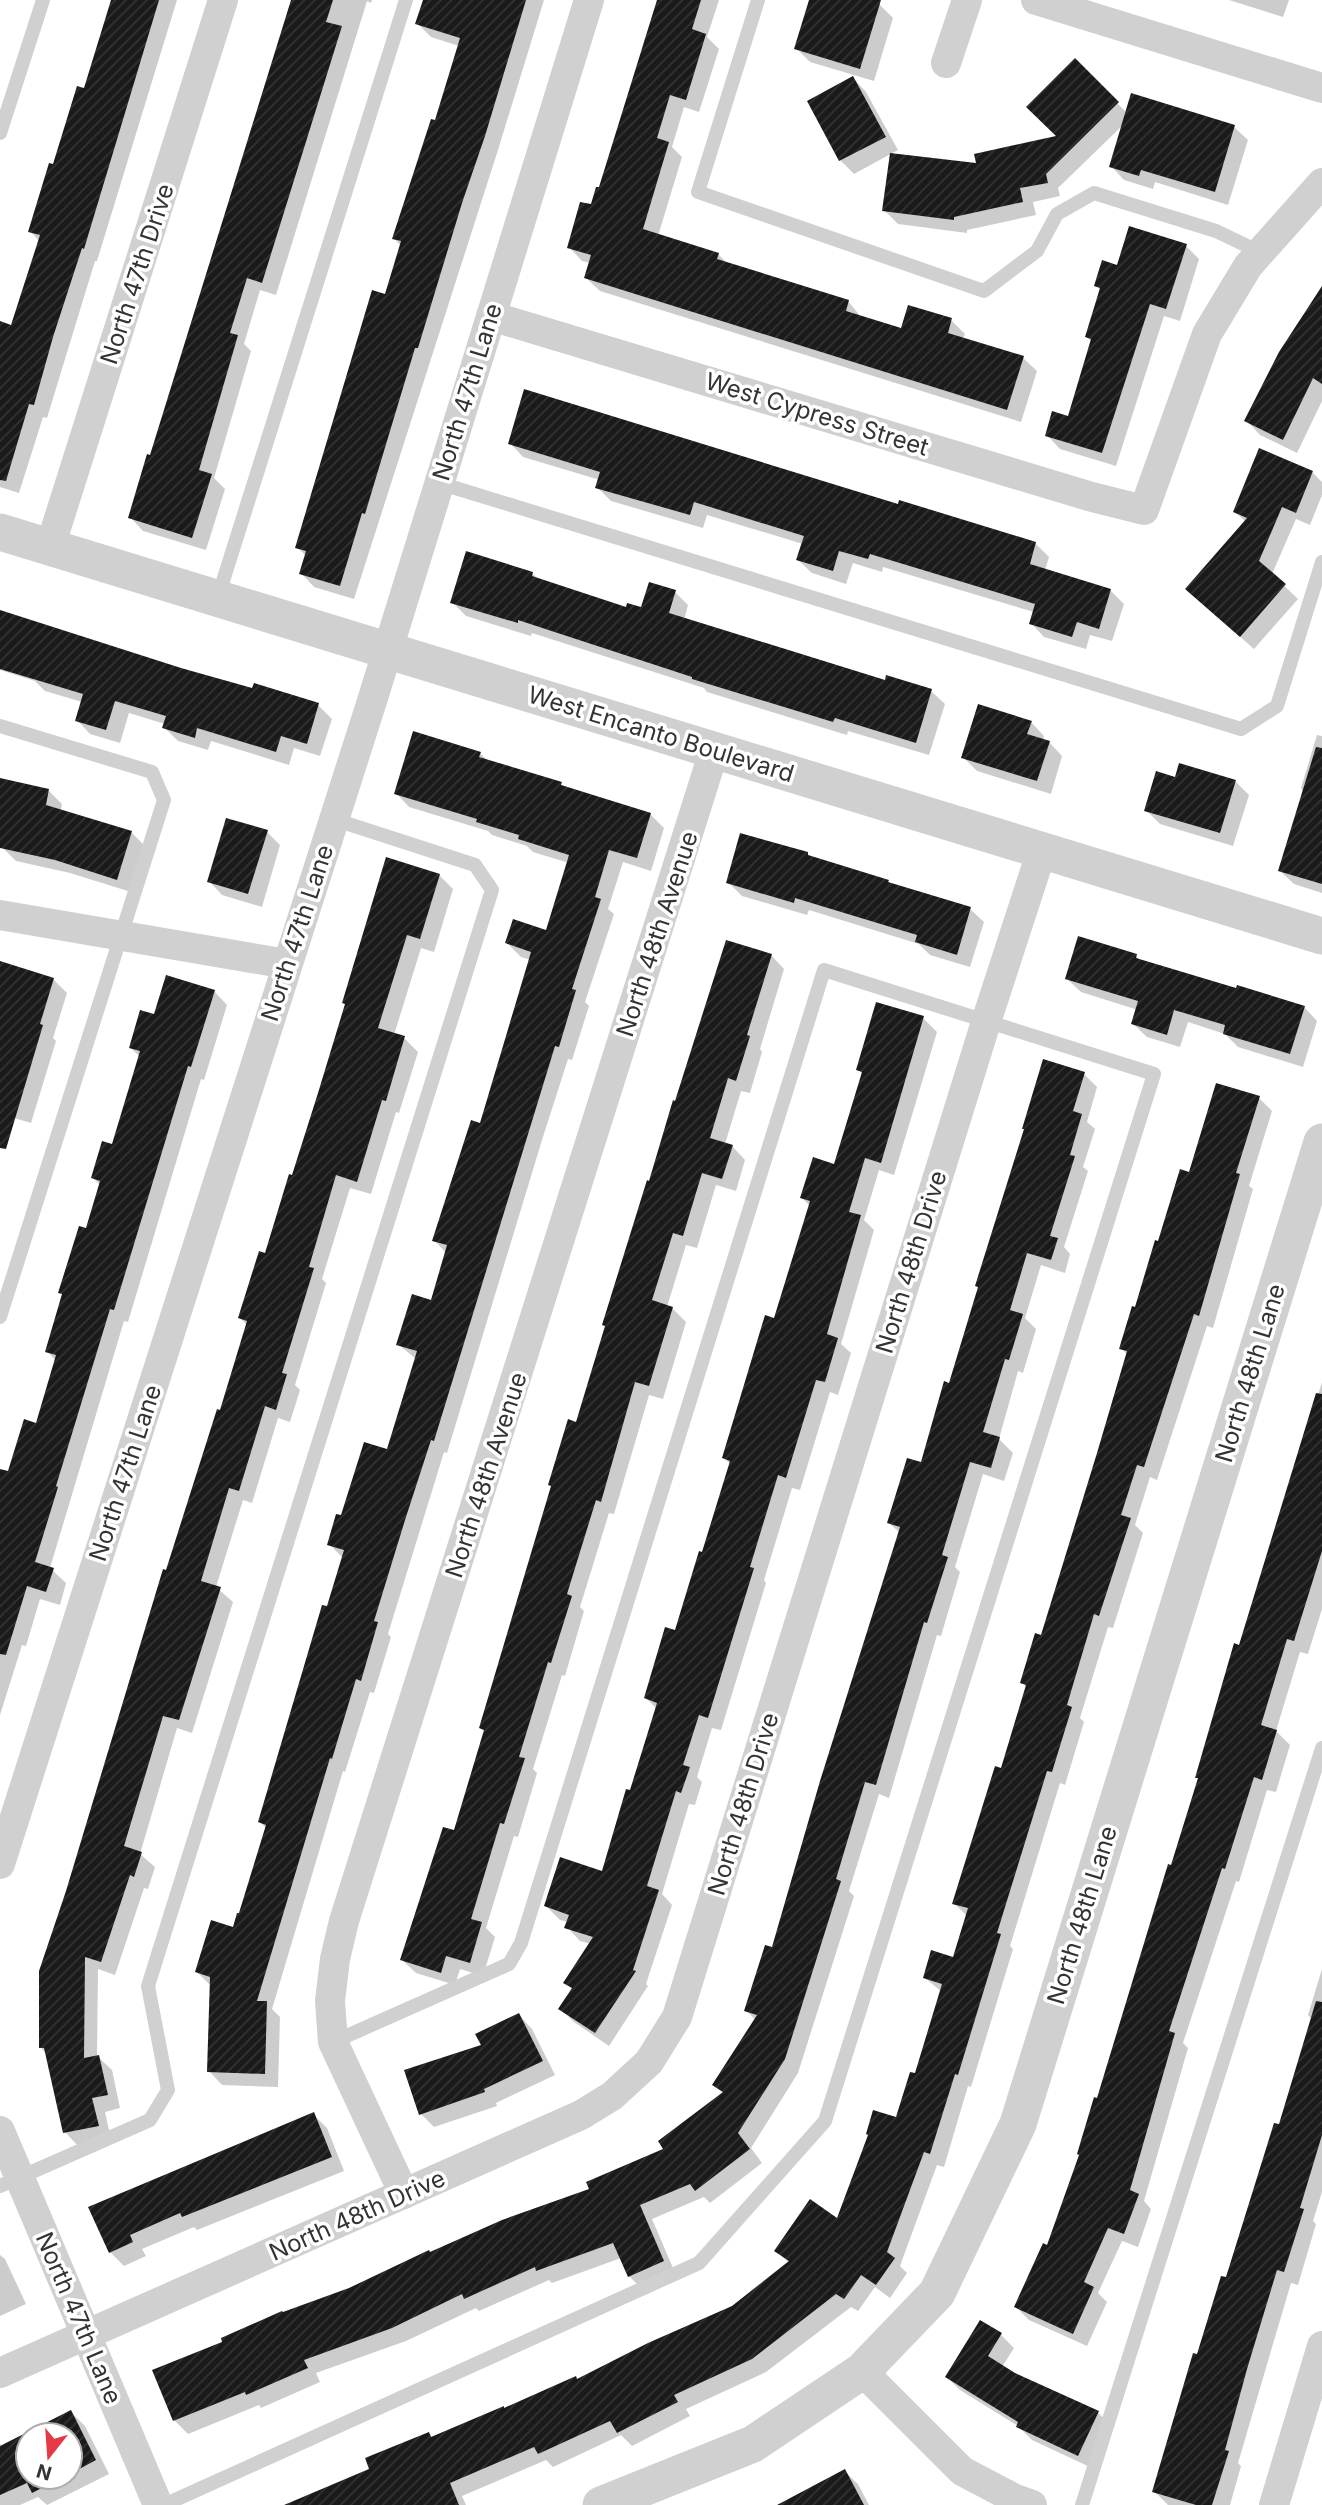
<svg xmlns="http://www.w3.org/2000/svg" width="1322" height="2505" viewBox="0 0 1322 2505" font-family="Inter,sans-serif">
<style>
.shadow{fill:#0003;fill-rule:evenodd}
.building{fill:url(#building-hatch)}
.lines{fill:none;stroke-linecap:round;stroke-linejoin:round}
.service{stroke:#d0d0d0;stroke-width:14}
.minor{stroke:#d0d0d0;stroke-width:30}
.tertiary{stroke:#d0d0d0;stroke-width:37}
.labels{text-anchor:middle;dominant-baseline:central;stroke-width:7;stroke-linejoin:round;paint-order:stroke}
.street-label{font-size:24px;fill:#333;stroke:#fff}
</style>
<defs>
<pattern id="building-hatch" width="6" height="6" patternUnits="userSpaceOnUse" patternTransform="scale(1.75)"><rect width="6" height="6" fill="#1a1a1a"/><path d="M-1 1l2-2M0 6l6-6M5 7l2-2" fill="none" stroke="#333"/></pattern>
</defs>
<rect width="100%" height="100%" fill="#fff"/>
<!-- shadow -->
<g class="shadow">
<path d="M113,0H177L97,261H95L47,418L43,417L19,493L0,487V335L12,327L40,242L30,231L85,90Z"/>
<path d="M292,0H372L371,3L367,1L276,295L260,290L244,344L251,351L214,478L225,489L206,550L143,531L130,517L152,457Z"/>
<path d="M425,0H544L498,150L354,599L314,587L301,573L306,556L297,547L386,296L401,246L394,238L436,122L459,46L431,37L417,23Z"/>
<path d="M659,0H719L707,37L719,49L699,112L684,107L672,147L682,157L658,236L718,254L729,265L848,301L861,317L903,330L951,320L965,334L963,339L1023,358L1037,371L1021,422L600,291L586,278L590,263L582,261L569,247L600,190Z"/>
<path d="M811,0H865L879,4L893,18L874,81L810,62L796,48Z"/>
<path d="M1229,0H1289L1283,17Z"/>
<path d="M1075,61L1127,113L1234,127L1248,140L1228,205L1155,182L1153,189L1124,180L1111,166L1124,124L1058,188L1060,196L1033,202L1036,215L967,230V233L898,224L884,210L978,165L1059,137Z"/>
<path d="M853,78L866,92L898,150L854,174L840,160Z"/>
<path d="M1186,246L1199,259L1180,321L1164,316L1116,466L1060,449L1047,435L1069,418L1092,342L1087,337L1101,291L1096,285L1118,267Z"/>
<path d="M1322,289V401L1297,453L1260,435L1247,421Z"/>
<path d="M510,443L899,506L1035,543L1049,557L1045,570L1110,590L1124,604L1112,641L1090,635L1086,649L1044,637L1031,623L1034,612L883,567L882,572L853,563L846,584L812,573L798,560L803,544L707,515L703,528L611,501L597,487L600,480L523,457Z"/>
<path d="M1312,472L1322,482V495L1310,525L1296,519L1272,574L1298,599L1254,649L1201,602L1246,522L1235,512Z"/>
<path d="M532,573L539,580L627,609H642L675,592L688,605L684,620L886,683L931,691L945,704L929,755L848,731L847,735L707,692L704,688L532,633L531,636L466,616L452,602Z"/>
<path d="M0,611L87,641L253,690L318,705L332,719L320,756L294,748L289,765L211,741L208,750L178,741L164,727L165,724L129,713L120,743L90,734L77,720L82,702L45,691L35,681L0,670Z"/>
<path d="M1031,722L1044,736L1043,741L1049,742L1062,756L1051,794L977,771L963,757Z"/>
<path d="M1317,735L1322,736V893L1294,884L1280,871L1304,792L1301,788Z"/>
<path d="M480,753L488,761L650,814L664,828L651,871L623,862L608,909L614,914L585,1002L589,1006L572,1060L568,1059L542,1140L447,1453L444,1452L388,1634L391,1637L374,1693L370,1692L345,1772L343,1771L272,2009L280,2017L278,2087L222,2085L209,2071L211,1986L197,1972L234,1929L267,1829L260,1822L343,1558L329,1544L343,1518L388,1451L416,1359L398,1344L432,1303L446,1253L434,1240L481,1125L531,960L521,957L507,943L547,932L569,863L533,852L527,846L492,835L488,831L409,807L396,793Z"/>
<path d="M0,780L49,791L62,804L61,811L131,832L145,846L131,892L70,873L16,861L2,847L0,842Z"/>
<path d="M1177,780L1235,781L1249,795L1233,846L1160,824L1146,810Z"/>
<path d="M267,832L280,845L262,907L222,895L209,881Z"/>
<path d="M808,854L811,858L888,881L892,885L970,909L984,922L970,967L930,955L919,944L809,910L807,915L742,896L728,882Z"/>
<path d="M439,875L453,889L434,952L421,948L394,1035L404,1038L418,1052L399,1113L396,1112L371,1194L350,1188L322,1279L326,1283L295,1385L300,1390L290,1422L278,1418L252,1503L243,1500L216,1587L233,1602L192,1733L177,1728L140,1854L155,1867L148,1889L144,1888L115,1975L98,1969L97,2056L112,2070L120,2108L105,2112L111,2139L78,2146L65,2132L47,2054L40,2047L167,1572L221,1412L248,1326L240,1318L266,1255L320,1093Z"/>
<path d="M771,955L784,969L760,1049L762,1052L750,1093L741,1091L725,1144L732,1146L745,1160L736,1191L716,1185L697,1248L686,1245L667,1307L672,1308L686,1322L663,1399L649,1395L614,1514L609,1513L580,1607L584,1611L565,1676L562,1675L533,1769L537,1773L518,1837L514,1836L486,1928L495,1937L483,1976L460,1969L455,1985L416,1973L402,1960L455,1832L485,1732L481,1728L552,1487L549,1485L577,1424L650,1183Z"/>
<path d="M1136,956L1141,961L1238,991L1304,1007L1317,1021L1303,1067L1238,1047L1225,1034L1188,1022L1180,1047L1147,1037L1133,1024L1138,1010L1081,992L1067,979Z"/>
<path d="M0,963L53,979L67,993L53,1038L56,1041L31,1123L7,1116L0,1138Z"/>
<path d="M214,991L227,1005L204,1080L201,1079L128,1322L124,1321L50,1568L66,1583L60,1605L40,1599L26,1646L22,1645L0,1715V1477L9,1473L37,1425L56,1361L47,1351L101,1186L93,1178L113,1146L140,1057L130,1047L155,1016Z"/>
<path d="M923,1018L937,1032L894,1175L879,1170L864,1220L874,1230L841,1344L851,1353L838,1395L830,1392L800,1490L792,1488L764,1580L766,1583L721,1730L712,1728L697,1777L702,1782L695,1805L689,1804L662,1894L672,1905L646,1984L648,1986L609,2046L574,2022L561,2009L573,1990L566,1982L591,1944L580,1941L567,1927L568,1922L560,1920L546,1906L603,1873L657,1709L646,1698L676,1632L704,1554L731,1465L724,1458L775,1320L810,1206L802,1198L835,1166L863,1075L858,1069Z"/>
<path d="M1084,1074L1097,1087L1087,1122L1095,1129L1083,1167L1088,1171L1064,1247L1070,1254L1065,1273L1041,1265L1025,1318L1036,1329L1023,1373L1018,1371L999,1439L1013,1453L1004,1481L983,1474L955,1567L960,1572L941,1636L937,1635L889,1798L879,1794L849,1891L854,1896L798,2073L751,2148L762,2163L710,2203L704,2197L652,2219L676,2275L643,2290L629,2276L621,2258L552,2283L549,2280L479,2311L476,2308L406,2341L316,2373L320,2382L261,2408L259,2405L188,2434L174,2420L349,2289L431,2254L591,2190L666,2149L723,2093L714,2085L756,2020L746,2011L773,1949L900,1533L889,1523L922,1464L950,1385L979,1289L977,1286Z"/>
<path d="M1259,1098L1272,1111L1249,1186L1253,1189L1213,1328L1207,1326L1157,1480L1150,1477L1135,1525L1143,1533L1113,1628L1108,1627L1080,1718L1084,1722L1065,1785L1060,1783L1010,1946L1013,1949L971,2087L968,2086L944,2167L937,2165L900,2266L907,2273L890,2298L875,2287L858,2311L851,2307L766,2372L686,2409L690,2416L632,2446L621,2435L553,2467L546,2460L462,2496L466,2505H288L372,2470L429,2434L433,2438L577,2380L733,2307L789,2263L776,2250L838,2221L897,2119L916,2076L942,1992L925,1978L954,1959L967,1916L954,1903L1002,1770L1027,1688L1022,1682L1042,1637L1128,1355L1121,1348L1160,1243L1190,1174Z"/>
<path d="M1322,1382V1609L1308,1654L1300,1652L1276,1731L1290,1745L1276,1792L1267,1790L1239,1882L1236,1881L1183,2043L1188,2048L1144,2201L1151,2209L1138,2247L1122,2241L1098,2293L1107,2302L1087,2346L1029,2320L1016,2307L1048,2247L1099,2101Z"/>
<path d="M1322,1969V2192L1313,2221L1316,2224L1298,2285L1291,2283L1238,2463L1241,2466L1230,2505H1168L1154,2491L1198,2356L1280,2127L1312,2019L1308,2015Z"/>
<path d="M519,2015L532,2029L555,2075L496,2103L497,2106L434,2127L421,2114L483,2046Z"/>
<path d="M313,2114L327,2128L344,2171L197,2230L194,2227L142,2249L146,2256L124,2266L110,2252L91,2208Z"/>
<path d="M0,2255L5,2259L26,2304L0,2316Z"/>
<path d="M1001,2335L1014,2348L1002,2367L1098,2413L1112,2426L1092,2468L1032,2440L1018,2426L960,2390L947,2377Z"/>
<path d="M71,2412L85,2426L109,2474L47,2505L38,2497L20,2505H0V2444L2,2447ZM28,2435H70V2477H28Z"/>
<path d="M844,2471L858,2484L869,2505H781Z"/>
</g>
<!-- building -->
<g class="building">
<path d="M111,0H159L84,249L82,248L53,337L34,405L29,404L6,481L0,480V321L11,325L40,235L28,232L49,163L53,164L77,86L84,88Z"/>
<path d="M291,0H333L326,22L342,26L262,283L247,278L230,333L238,335L199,470L212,474L192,538L128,518L147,454L150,455Z"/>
<path d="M423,0H526L485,136L462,203L418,348H415L365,514L362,513L340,586L299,574L306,551L295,548L372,290L385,294L401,241L392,239L431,119L435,120L460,38L415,24Z"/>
<path d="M657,0H701L692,29L706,34L686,100L670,95L657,138L669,142L643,229L719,253L717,259L849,300L846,311L901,328L908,305L952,318L948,333L1024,356L1007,410L584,278L591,255L567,248L580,202L591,204L596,187H599Z"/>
<path d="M809,0H881L860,69L794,49Z"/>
<path d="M1075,58L1119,102L1046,174L1048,183L1020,188L1023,202L954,217V220L882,211L890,153L976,163L974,154L1056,136L1026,107Z"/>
<path d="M853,76L886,137L839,161L807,101Z"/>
<path d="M1131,93L1235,125L1215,192L1141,170L1139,176L1109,167Z"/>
<path d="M1129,226L1187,244L1166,309L1150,304L1102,453L1045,436L1052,411L1068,416L1091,339L1085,337L1100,288L1094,286L1102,260L1117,265Z"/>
<path d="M1322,286V384L1313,378L1283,440L1244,421L1279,352Z"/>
<path d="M524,389L898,504L899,500L1036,542L1030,564L1111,589L1099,629L1077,622L1072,637L1029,624L1035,604L870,554L868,559L839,551L833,571L796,560L804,536L694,502L690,515L595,488L600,472L508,444Z"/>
<path d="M1259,448L1313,471L1296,513L1282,507L1259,561L1286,584L1240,637L1185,589L1247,518L1233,512Z"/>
<path d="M466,551L533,572L532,576L626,607L627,603L641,607L649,582L676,590L669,613L885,680L886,675L932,689L916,743L835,718L833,722L692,679V677L518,620V623L450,603Z"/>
<path d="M0,610L181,668L252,688L254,683L319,703L307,744L281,736L276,752L197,728L195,738L162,728L166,716L115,701L106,730L75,721L83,694L0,669Z"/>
<path d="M978,704L1032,721L1027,734L1050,741L1037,781L961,758Z"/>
<path d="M413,731L481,752L479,757L562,782L561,785L651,813L637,858L609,850L595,897L601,899L572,989L576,990L559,1047L555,1046L434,1441L431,1440L405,1520L374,1621L378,1622L361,1681L356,1679L332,1759L330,1758L257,2001H267L265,2074L207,2072L210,1977L195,1972L211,1920L233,1927L237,1913H239L266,1825L258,1822L322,1605L327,1606L344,1550L327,1545L336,1514L341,1515L364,1442L387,1449L417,1351L396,1345L412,1294L431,1300L447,1245L432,1241L471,1120L480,1123L531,952L505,943L513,919L546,930L569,855L518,839L519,835L476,822L477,819L394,794Z"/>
<path d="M1316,747L1322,748V884L1278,871Z"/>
<path d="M1179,763L1236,780L1220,833L1144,811L1156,771L1175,777Z"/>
<path d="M0,778L49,789L46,805L132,831L117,880L55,860L0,848Z"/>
<path d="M226,818L268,830L248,894L207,882Z"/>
<path d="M740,833L808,852V855L889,880L888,882L971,907L957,955L915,942L917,935L795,898L794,903L726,883Z"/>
<path d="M386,857L440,874L420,939L407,935L378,1028L405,1036L386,1101L382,1100L357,1182L336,1175L309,1267L314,1268L282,1373L287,1374L276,1410L265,1406L239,1491L229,1488L201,1581L221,1587L179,1720L163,1716L124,1846L142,1852L134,1877L130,1875L101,1962L85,1957L84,2058L99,2055L108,2095L92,2098L99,2126L63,2133L44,2048H39V1971L66,1891L163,1569L166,1570L217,1409L220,1410L247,1321L238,1318L259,1251L265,1253L289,1174L292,1175L318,1093L345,1004L342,1003Z"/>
<path d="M1078,936L1137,954L1136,958L1236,988L1237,985L1305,1006L1290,1054L1223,1034L1225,1025L1174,1010L1167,1035L1131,1024L1138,1001L1065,979Z"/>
<path d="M726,940L772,954L747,1035L750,1036L736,1081L728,1078L710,1138L733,1145L722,1179L702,1173L683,1236L673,1233L652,1300L673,1307L649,1386L635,1382L601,1502L596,1500L567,1594L572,1596L551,1663L548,1662L519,1757L525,1758L504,1824L500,1823L471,1919L482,1922L470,1963L446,1956L441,1973L400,1960L443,1827L454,1830L484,1730L479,1728L551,1486L548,1485L568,1419L576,1422L605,1326L602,1325L647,1180L649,1181L673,1100L675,1101Z"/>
<path d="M0,961L54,978L40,1024L43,1025L6,1149L0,1148Z"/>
<path d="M166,975L215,990L191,1067L188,1066L114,1310L110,1309L56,1486L58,1487L35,1562L54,1568L46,1592L27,1586L6,1655L0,1654V1469L8,1471L24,1419L36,1423L56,1355L45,1352L62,1294L58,1293L79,1226L86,1228L100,1181L91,1178L102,1141L112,1144L140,1051L129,1048L140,1010L154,1014Z"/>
<path d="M876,1002L924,1016L881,1163L865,1158L849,1212L861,1215L827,1334L838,1338L825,1382L816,1380L786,1478L778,1475L750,1567L754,1568L708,1718L699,1715L683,1765L690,1767L681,1793L676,1791L647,1886L659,1890L633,1970L636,1971L595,2033L558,2009L572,1988L563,1983L593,1937L564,1928L569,1915L544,1906L560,1857L602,1871L626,1789L630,1790L657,1703L644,1698L665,1627L675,1630L699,1551L702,1552L730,1461L722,1458L765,1315L774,1318L810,1201L800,1198L813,1157L834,1164L862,1072L856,1070Z"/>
<path d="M1043,1059L1085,1072L1073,1111L1082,1114L1070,1155L1075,1156L1050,1236L1058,1238L1051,1260L1027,1253L1010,1310L1023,1314L1009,1360L1005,1359L983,1432L1000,1437L991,1468L970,1462L942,1555L948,1557L927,1623L924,1622L876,1785L865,1782L836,1879L841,1881L785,2059L738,2133L750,2149L695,2191L690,2184L640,2205L664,2261L628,2277L613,2243L536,2271L535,2267L464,2299L462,2294L392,2328L304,2360L308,2368L246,2395L245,2392L173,2421L152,2370L222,2342L221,2338L282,2311L283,2312L349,2288L429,2250L430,2252L502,2220L589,2189L586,2182L663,2149L658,2141L723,2092L712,2085L757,2015L744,2011L765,1945L772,1947L820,1781L900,1527L887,1523L907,1458L921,1462L944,1381L949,1383L978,1287L975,1286L1024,1129H1022Z"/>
<path d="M1216,1083L1260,1096L1236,1173L1240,1174L1199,1316L1194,1314L1144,1467L1137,1465L1121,1515L1131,1518L1099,1616L1094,1614L1067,1705L1072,1707L1052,1772L1047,1771L997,1933L1001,1934L958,2075L955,2074L930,2154L924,2152L887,2252L895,2258L876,2285L861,2275L844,2299L836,2294L752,2359L674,2395L678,2402L617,2433L610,2421L538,2454L534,2447L450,2483L459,2505H284L369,2469L365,2458L429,2432L431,2437L504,2406V2408L576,2376L577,2379L648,2343L732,2306L789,2261L774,2251L810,2199L837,2218L868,2135L866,2134L873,2110L896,2117L910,2072L915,2073L942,1984L923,1978L931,1950L953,1957L968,1908L952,1904L995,1766L1001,1768L1026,1685L1020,1683L1035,1633L1041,1635L1097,1453L1127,1351L1119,1349L1132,1306L1135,1307L1155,1240L1158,1241L1180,1169L1189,1172Z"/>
<path d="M1316,1393L1322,1394V1551L1294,1641L1287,1639L1261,1725L1277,1730L1262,1780L1254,1777L1225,1869L1222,1868L1169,2031L1175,2033L1130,2190L1139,2194L1124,2234L1108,2228L1084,2282L1094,2287L1073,2334L1014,2307L1043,2243L1047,2245L1079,2155L1077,2154L1094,2097L1097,2098L1168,1864L1171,1865L1198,1778H1195L1234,1643L1239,1645Z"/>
<path d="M1316,2001L1322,2002V2135L1300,2208L1304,2209L1284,2272L1277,2270L1247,2369L1225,2450L1229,2451L1212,2505H1196L1152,2492L1193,2353L1197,2354L1221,2276L1226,2277L1274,2123L1279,2124Z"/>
<path d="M519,2013L543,2061L484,2089L485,2092L419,2115L404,2070L481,2045L475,2034Z"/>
<path d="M314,2112L332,2157L182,2217L180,2213L130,2235L133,2242L109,2253L88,2207Z"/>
<path d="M980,2320L1002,2333L988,2356L1015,2373L1099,2411L1078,2456L1016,2427L1018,2422L945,2377Z"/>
<path d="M71,2410L96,2460L70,2474V2435H28V2477H63L32,2493L27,2483L0,2495V2446Z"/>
<path d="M845,2469L864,2505H777Z"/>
</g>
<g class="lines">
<!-- service -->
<g class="service">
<path d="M758,0L698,192L984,291L1037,251L1057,214L1094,193L1216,231L1260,252"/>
<path d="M0,133L43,0"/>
<path d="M439,483L1241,729L1277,706L1322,562"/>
<path d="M218,597L406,0"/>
<path d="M0,726L152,772L164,800L0,1317"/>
<path d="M0,2186L150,2120L168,2090L148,1986L492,890L475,865L333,819"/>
<path d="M164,2505L699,2263L825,2121L1154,1074L824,970L521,1943L509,1964L333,2042"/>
<path d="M1082,2505L1322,1748"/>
</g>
<!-- minor -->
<g class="minor">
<path d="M1036,0L1322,88"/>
<path d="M946,63L967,0"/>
<path d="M491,316L1092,497L1144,510L1207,334L1248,266L1322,183"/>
<path d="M50,547L223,0"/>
<path d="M0,915L287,964"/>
<path d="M0,1864L372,701L589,0"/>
<path d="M0,2131L158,2505"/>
<path d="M404,2194L333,2042L330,2001L335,1959L344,1921L714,751"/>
<path d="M862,2371L962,2471L1015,2499L1032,2505"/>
<path d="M0,2373L581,2115L612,2096L649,2062L677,2017L986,1022L1042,850"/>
<path d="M1274,2505L1322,2346"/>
</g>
<!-- tertiary -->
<g class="tertiary">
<path d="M0,532L1322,936"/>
<path d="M601,2505L753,2444L862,2371L937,2293L1018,2124L1322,1142"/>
</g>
</g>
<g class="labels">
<!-- street labels -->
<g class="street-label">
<text transform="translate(137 274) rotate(-72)">North 47th Drive</text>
<text transform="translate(467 392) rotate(-73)">North 47th Lane</text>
<text transform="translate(817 414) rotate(17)">West Cypress Street</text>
<text transform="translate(661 734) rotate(17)">West Encanto Boulevard</text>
<text transform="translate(297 933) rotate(-72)">North 47th Lane</text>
<text transform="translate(657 934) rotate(-72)">North 48th Avenue</text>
<text transform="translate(911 1262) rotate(-73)">North 48th Drive</text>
<text transform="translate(1250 1373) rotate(-73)">North 48th Lane</text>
<text transform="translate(125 1473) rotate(-72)">North 47th Lane</text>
<text transform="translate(486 1475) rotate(-72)">North 48th Avenue</text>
<text transform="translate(743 1804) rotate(-73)">North 48th Drive</text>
<text transform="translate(1082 1915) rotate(-73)">North 48th Lane</text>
<text transform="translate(357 2215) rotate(-24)">North 48th Drive</text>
<text transform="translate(79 2318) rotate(67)">North 47th Lane</text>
</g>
</g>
<!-- north arrow -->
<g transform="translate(49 2456) rotate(197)"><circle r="33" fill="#ffffff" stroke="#adadad" stroke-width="2"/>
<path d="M0-5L12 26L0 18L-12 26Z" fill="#e63946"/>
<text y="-10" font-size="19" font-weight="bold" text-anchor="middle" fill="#333333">N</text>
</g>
</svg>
